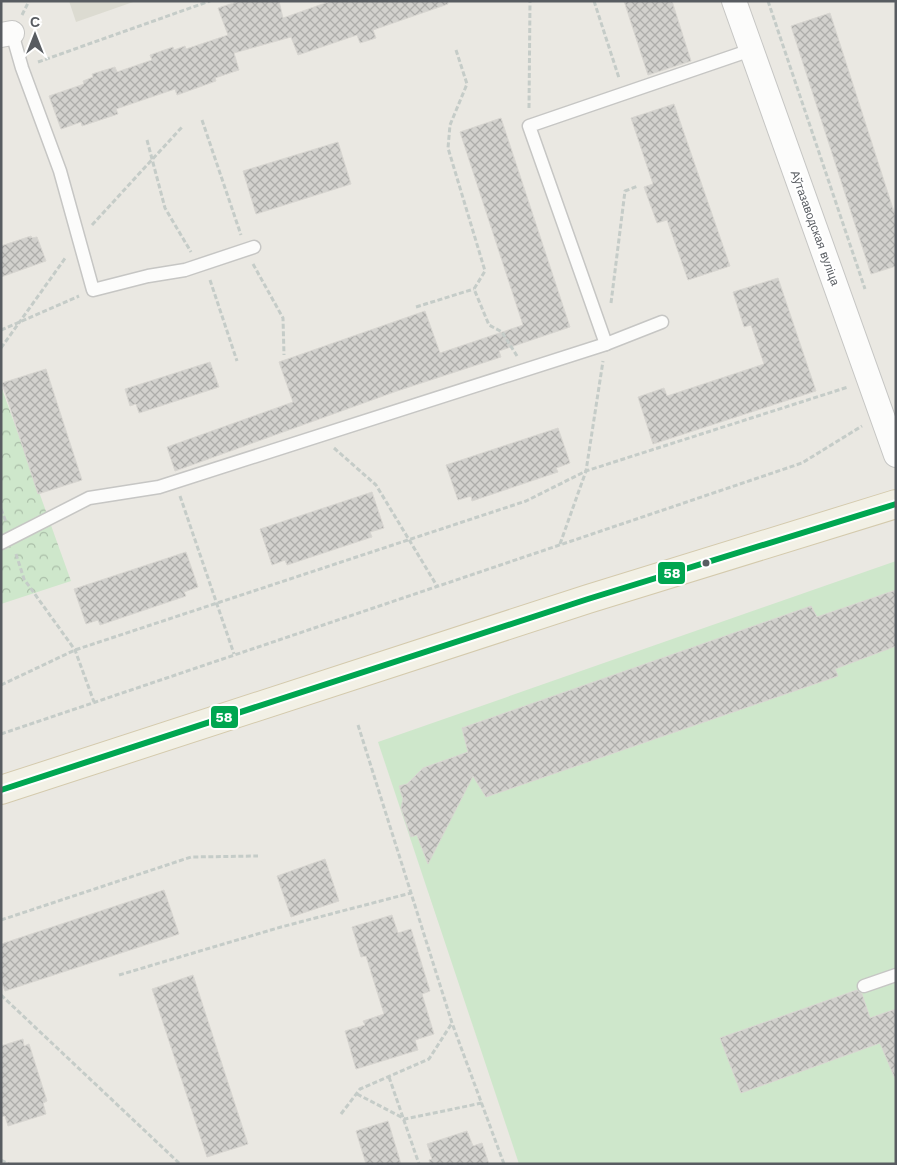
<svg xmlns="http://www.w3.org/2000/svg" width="897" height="1165" viewBox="0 0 897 1165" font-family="'Work Sans',sans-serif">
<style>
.education{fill:#dcdbd1}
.park{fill:url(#park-crowns)}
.pitch{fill:#cee7cb}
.building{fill:url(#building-cross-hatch);stroke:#d8d6d1}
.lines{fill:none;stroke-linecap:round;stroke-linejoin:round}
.service-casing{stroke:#c6c6c4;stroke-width:15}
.minor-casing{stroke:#c6c6c4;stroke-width:26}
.primary-casing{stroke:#d4caad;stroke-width:30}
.path{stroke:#c5ccc8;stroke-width:3;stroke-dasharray:5 2.5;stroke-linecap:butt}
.service{stroke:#fcfcfb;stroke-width:12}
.minor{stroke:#fcfcfb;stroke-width:24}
.primary{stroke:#f2f0e5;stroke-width:28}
.bus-1-casing{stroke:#fff;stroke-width:10}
.bus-1{stroke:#00a651;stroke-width:6}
.bus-dot{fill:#585c61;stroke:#fff;stroke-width:2}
.labels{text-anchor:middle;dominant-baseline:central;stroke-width:4.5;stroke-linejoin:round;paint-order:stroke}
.street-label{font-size:12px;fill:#585c61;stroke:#fff}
.line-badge{stroke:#fff;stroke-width:2}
.badge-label{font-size:14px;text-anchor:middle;font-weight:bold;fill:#fff}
</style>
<defs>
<pattern id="park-crowns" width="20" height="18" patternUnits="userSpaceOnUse" patternTransform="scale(1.25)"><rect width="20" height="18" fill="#cee7cb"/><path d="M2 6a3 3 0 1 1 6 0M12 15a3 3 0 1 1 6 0" fill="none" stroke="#aabea8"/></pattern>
<pattern id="building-cross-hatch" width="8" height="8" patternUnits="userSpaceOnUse" patternTransform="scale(1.25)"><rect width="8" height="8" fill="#d2d1cd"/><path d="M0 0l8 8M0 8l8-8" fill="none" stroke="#adadaa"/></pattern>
</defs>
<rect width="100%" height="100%" fill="#eae8e2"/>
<!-- education -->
<path class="education" d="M69,1H136L76,22Z"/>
<!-- park -->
<path class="park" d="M1,386L71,581L1,604Z"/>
<!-- pitch -->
<path class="pitch" d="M896,561V1164H519L378,742Z"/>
<!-- building -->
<g class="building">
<path d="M240,1H279L283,18L331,1H448V4L373,30L376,38L360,43L357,35L298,55L291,37L234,53L239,70L215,78L216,81L177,95L175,89L116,109L118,114L82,126L81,122L61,129L49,96L84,84L83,81L93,77L92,74L115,67L117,72L152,60L150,55L173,47L174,50L185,46L186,49L228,35L218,8Z"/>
<path d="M624,1H672L691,61L648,75Z"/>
<path d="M830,13L896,218V266L871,274L791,26Z"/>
<path d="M674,104L730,266L688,280L667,220L657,223L644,187L653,184L631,118Z"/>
<path d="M501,118L570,327L499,351L501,357L397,391L175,471L167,447L293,402L279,362L425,311L440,353L523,325L460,132Z"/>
<path d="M338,142L351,184L256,214L243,171Z"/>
<path d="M31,236L32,238L37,237L46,261L1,277V246Z"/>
<path d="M778,278L816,391L653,444L638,397L664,388L667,396L764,364L751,325L744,327L733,292Z"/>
<path d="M210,362L219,387L139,413L136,404L130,406L125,389Z"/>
<path d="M46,369L82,480L38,494L2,383Z"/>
<path d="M558,428L570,463L556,468L558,472L472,501L471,496L458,500L446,465Z"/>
<path d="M372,492L384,528L370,532L372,537L287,565L285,560L272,565L260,529Z"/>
<path d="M186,552L198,587L184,592L186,596L100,625L98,620L86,624L74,589Z"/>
<path d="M896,590V646L835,669L838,676L486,797L473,776L428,864L417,835L411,837L401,808L403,799L399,786L407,784L423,768L468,752L462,728L811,606L817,617Z"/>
<path d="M325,859L339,901L291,917L277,876Z"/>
<path d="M164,890L179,934L5,991L1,980V944Z"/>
<path d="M392,915L398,933L411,929L430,991L422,994L434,1034L415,1040L418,1050L356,1069L345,1031L365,1025L363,1021L384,1014L366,956L361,957L352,927Z"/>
<path d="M193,975L248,1144L207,1157L152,989Z"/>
<path d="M857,990L862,994L870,1018L896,1009V1081L880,1043L741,1093L720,1038Z"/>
<path d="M23,1039L24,1046L29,1044L47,1101L43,1103L46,1114L8,1126L5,1116L1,1117V1046Z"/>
<path d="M388,1121L401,1164H366L356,1131Z"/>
<path d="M467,1131L473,1146L482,1143L489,1164H430L429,1160L432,1159L427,1144Z"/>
</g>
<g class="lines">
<defs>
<g id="service">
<path d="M12,33L22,68L60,171L93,290L148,276L185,270L254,247"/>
<path d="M606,344L662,322"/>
<path d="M1,543L89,498L159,487L606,344L529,126L751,50"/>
<path d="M864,986L896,975"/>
</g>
<g id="minor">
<path d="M734,1L896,455"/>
<path d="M1,35L12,33"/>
</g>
<path id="primary" d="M1,790L588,599L896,504"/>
</defs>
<!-- service casing -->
<use href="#service" class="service-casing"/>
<!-- minor casing -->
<use href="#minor" class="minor-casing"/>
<!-- primary casing -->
<use href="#primary" class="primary-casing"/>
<!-- path -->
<g class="path">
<path d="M594,1L619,78"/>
<path d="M768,1L865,289"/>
<path d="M22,15L29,1"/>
<path d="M456,50L467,84L450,125L448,148L485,271L474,289L489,325L502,332L517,356"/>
<path d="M38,62L210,1"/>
<path d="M529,108L530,1"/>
<path d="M202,120L241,235"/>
<path d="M147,140L165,208L191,252"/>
<path d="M92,225L182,127"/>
<path d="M253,264L283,318L284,355"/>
<path d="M210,280L237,361"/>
<path d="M611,303L625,191L638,186"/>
<path d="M416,307L474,289"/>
<path d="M1,330L79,296"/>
<path d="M1,348L66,257"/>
<path d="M334,448L376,485L437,586"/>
<path d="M180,496L234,654"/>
<path d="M1,509L6,522"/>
<path d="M560,544L586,471L603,361"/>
<path d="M16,554L24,579L75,650L94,702"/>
<path d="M1,685L75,650L526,501L586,471L848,387"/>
<path d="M358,725L452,1023L504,1164"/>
<path d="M1,734L802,463L862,426"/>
<path d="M1,920L191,857L258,856"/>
<path d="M119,975L281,927L411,893"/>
<path d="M1,995L179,1163"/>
<path d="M389,1077L419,1164"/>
<path d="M357,1094L405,1119L482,1103"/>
<path d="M341,1114L360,1089L429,1059L452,1023"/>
<path d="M1,1160L9,1164"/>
</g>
<!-- service -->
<use href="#service" class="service"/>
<!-- minor -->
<use href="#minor" class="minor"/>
<!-- primary -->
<use href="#primary" class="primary"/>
<defs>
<path id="bus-1" d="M1,790L588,599L896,504"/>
</defs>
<!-- bus-1 casing -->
<use href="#bus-1" class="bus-1-casing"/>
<!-- bus-1 -->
<use href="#bus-1" class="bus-1"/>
</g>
<!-- markers -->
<circle class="bus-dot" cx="706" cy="563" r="4.5"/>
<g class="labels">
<!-- street labels -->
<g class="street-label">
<text transform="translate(815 228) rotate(70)">Аўтазаводская вуліца</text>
</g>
</g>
<g class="line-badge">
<rect x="657" y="561" width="29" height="24" rx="5" fill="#00a651"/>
<rect x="210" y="705" width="29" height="24" rx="5" fill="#00a651"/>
</g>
<g class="badge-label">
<text x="672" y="578">58</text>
<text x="224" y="722">58</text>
</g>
<!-- border -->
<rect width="897" height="1165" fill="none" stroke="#585c61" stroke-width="5"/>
<!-- north arrow -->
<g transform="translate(35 35)" stroke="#ffffff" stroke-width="4" paint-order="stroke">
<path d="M0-4L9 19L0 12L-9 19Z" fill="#585c61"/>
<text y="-8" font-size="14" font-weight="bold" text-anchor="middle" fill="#585c61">С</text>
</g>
</svg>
